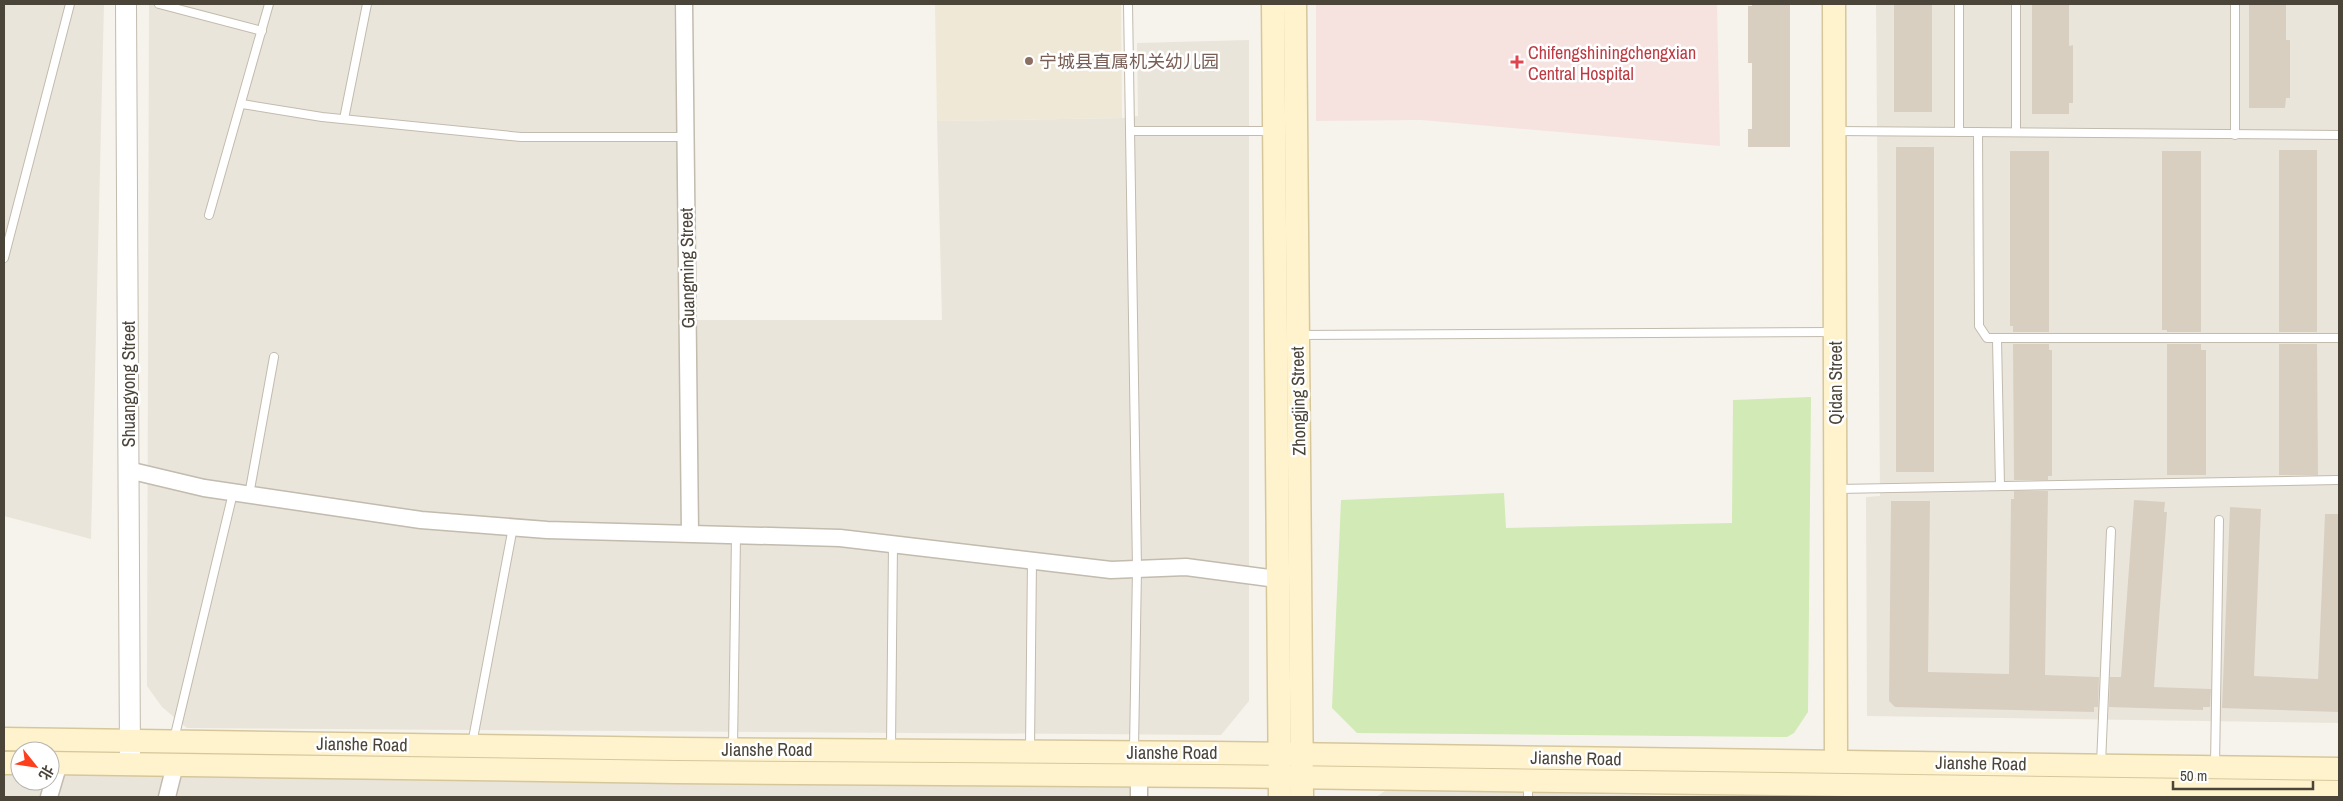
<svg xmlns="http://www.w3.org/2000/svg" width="2343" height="801" viewBox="0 0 2343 801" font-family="'Archivo Narrow','Noto Sans SC',sans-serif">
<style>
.residential{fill:#eae5da}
.education{fill:#efe8d6}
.medical{fill:#f6e3e0}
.green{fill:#d2eab5}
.building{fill:#d8cfc1}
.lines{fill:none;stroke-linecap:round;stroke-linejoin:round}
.service-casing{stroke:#c2bbae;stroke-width:10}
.minor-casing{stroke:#c2bbae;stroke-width:19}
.tertiary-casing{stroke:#c2bbae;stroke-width:22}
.secondary-casing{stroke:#d6c79b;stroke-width:25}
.service{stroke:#fff;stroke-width:8}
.minor{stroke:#fff;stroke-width:16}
.tertiary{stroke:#fff;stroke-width:20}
.secondary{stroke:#fff3cd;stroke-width:22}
.education-dot{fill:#8d6e63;stroke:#fff;stroke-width:2}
.health-dot{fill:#e0444e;stroke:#fff;stroke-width:2}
.labels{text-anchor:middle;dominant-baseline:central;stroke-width:5;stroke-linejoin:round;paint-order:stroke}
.health-label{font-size:18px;fill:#be3a42;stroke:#fff;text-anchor:start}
.education-label{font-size:18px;fill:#785e54;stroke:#fff;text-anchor:start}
.street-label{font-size:18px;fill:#4b4439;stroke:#fff}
</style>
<rect width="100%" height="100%" fill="#f6f3ec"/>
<!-- residential -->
<g class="residential">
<path d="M4,4H104L91,539L4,516Z"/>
<path d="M149,4H674L680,320H942L937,121L1122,118L1138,116L1137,43L1249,40V701L1221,735L187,728L162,707L147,686Z"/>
<path d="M1876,4H2339V723L1867,716L1866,497L1880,496Z"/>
<path d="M4,771H20V781H50V772L1131,786V797H4Z"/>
<path d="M1388,789L1696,797H1376Z"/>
</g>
<!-- education -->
<path class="education" d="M935,4H1121L1122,118L937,121Z"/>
<!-- medical -->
<path class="medical" d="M1316,4H1717L1720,146L1421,120L1316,121Z"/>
<!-- green -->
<path class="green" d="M1811,397L1808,712L1794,733L1787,737L1357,733L1332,708L1341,500L1504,493L1506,528L1732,523L1733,400Z"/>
<!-- building -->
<g class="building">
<path d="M1752,4H1790V147H1748V129H1752V63H1748V6H1752Z"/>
<rect x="1894" y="4" width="38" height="108"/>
<path d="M2032,4H2069V46L2073,45V103H2069V114H2032Z"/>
<path d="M2249,4H2286V40H2290V98H2286L2285,108H2249Z"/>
<rect x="1896" y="147" width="38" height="325"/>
<rect x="2279" y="150" width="38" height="182"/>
<path d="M2010,151H2049V332H2013V326H2010Z"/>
<path d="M2162,151H2201V332H2167V330H2162Z"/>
<path d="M2013,344H2049V350H2052V476H2048V480H2014Z"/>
<path d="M2167,344H2201V350H2206V475H2167Z"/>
<path d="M2279,344H2317L2318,475H2279Z"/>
<path d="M2014,491H2048L2045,675L2099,677L2098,707H2094V712L1895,707L1889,701L1891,501H1930L1928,672L2009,674L2011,499H2014Z"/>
<path d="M2134,500L2165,502L2164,512H2167L2154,687L2211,689L2210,707H2203V710L2109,707L2110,677H2121Z"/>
<path d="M2230,507L2261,509L2254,676L2318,679L2325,514H2339V712L2222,708Z"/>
</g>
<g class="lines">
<defs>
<g id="service">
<path d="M159,4L262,31"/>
<path d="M1128,4L1137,569L1134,749"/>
<path d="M1959,4V132"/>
<path d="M2016,4V132"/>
<path d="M2235,4V135"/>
<path d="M242,104L322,117L521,137H686"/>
<path d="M344,119L367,4"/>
<path d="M1130,131H1271"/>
<path d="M1836,131L2339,135"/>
<path d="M1978,132L1979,326L1987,338H2339"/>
<path d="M209,215L269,4"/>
<path d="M4,258L70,4"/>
<path d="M1299,335L1833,332"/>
<path d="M1997,339L2000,486"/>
<path d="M1837,489L2337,480"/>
<path d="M249,495L274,357"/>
<path d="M174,739L233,493"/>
<path d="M472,744L513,527"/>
<path d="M891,747L893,544"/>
<path d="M733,748L736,535"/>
<path d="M1030,748L1032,560"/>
<path d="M2101,764L2111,531"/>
<path d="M2215,765L2219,520"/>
<path d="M1528,797V783"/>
</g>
<g id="minor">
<path d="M684,4L690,533"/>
<path d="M128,470L204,488L421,520L547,530L840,538L1111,570L1186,567L1277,579"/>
<path d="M1139,776V797"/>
<path d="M49,797L59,763"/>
<path d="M167,797L175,765"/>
</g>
<path id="tertiary" d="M126,4L130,757"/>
<g id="secondary">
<path d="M1273,4L1280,797"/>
<path d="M1295,4L1302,797"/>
<path d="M1834,4L1836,761"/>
<path d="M4,739L677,749L1213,753L2339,769"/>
<path d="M4,763H20"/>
<path d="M50,763L677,772L1212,776L2339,792"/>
</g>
</defs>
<!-- service casing -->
<use href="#service" class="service-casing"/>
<!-- minor casing -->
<use href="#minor" class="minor-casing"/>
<!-- tertiary casing -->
<use href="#tertiary" class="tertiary-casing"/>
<!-- secondary casing -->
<use href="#secondary" class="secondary-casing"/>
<!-- service -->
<use href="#service" class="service"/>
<!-- minor -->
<use href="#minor" class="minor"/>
<!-- tertiary -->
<use href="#tertiary" class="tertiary"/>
<!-- secondary -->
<use href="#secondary" class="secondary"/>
</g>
<!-- markers -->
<circle class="education-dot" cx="1029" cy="61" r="5"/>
<path class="health-dot" d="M1514.5 54.5h5v5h5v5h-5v5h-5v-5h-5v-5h5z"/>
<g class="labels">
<!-- health labels -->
<g class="health-label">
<text x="1528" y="52">Chifengshiningchengxian<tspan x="1528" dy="21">Central Hospital</tspan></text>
</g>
<!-- education labels -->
<g class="education-label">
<text x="1039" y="61">宁城县直属机关幼儿园</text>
</g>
<!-- street labels -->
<g class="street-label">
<text transform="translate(687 268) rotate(-91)">Guangming Street</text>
<text transform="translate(1835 383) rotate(-90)">Qidan Street</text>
<text transform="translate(128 384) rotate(-90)">Shuangyong Street</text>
<text transform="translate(1298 401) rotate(-91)">Zhongjing Street</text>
<text transform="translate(362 744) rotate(1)">Jianshe Road</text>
<text x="767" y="749">Jianshe Road</text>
<text x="1172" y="752">Jianshe Road</text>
<text transform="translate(1576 758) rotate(1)">Jianshe Road</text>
<text transform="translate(1981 763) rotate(1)">Jianshe Road</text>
</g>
</g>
<!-- border -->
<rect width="2343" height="801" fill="none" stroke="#4b4439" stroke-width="10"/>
<!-- north arrow -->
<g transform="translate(35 766) rotate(120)"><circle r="24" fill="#ffffff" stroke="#b7b4b0"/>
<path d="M0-4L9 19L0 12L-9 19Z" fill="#fc3f1d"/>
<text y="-8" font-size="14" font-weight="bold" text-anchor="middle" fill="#4b4439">北</text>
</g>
<!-- scale -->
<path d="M2173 781v8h140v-8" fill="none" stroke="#4b4439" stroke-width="2.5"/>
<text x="2180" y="781" font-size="15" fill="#4b4439" stroke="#ffffff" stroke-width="4" paint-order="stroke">50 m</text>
</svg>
